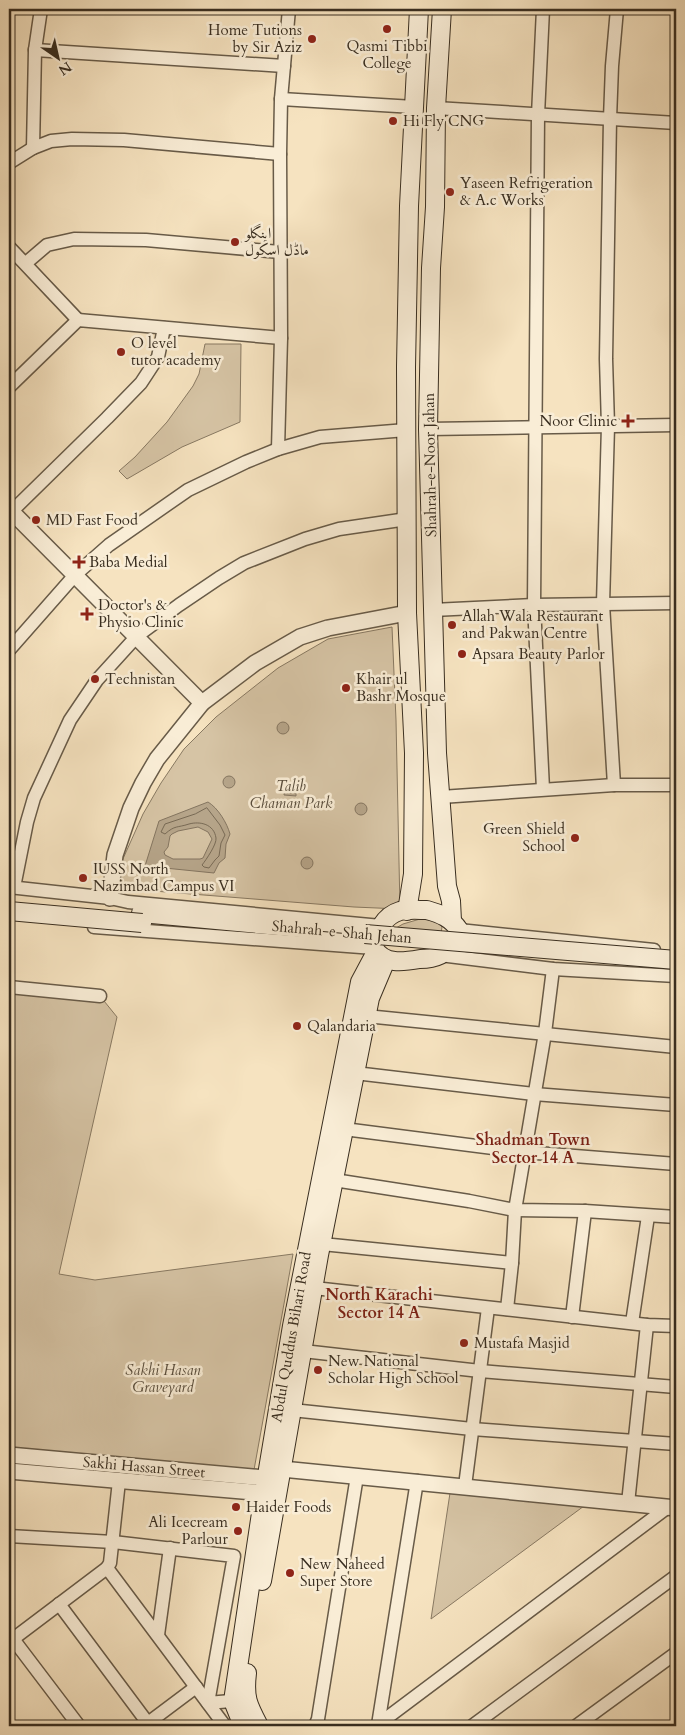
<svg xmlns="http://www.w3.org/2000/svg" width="685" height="1735" viewBox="0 0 685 1735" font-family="Cardo,Amiri,serif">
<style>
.green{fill:#d6c4a5;stroke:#887962}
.water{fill:#b6a58a;stroke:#847560;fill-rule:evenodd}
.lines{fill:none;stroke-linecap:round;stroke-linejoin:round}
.shore{stroke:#786a55;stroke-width:1}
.minor-casing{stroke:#685b48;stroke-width:15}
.tertiary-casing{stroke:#685b48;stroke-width:18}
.secondary-casing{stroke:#392e20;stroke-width:20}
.minor{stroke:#f9edd6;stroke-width:12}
.tertiary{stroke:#f9edd6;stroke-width:15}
.secondary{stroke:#f9edd6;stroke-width:18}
.secondary-bridge-casing{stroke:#392e20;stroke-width:20;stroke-linecap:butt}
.secondary-bridge{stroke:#f9edd6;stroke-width:18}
.poi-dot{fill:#8f2418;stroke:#f9edd6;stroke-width:2}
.labels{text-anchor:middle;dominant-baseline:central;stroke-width:5;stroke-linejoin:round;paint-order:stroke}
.poi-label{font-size:15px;fill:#392e20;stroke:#f9edd6;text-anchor:start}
.street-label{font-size:15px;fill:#392e20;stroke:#f9edd6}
.park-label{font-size:15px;font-style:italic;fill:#584c3b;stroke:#f9edd6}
.neighbourhood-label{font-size:16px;font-weight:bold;fill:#7a1f14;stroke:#f9edd6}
</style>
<rect width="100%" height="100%" fill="#f6e3c0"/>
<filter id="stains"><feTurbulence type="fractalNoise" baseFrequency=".004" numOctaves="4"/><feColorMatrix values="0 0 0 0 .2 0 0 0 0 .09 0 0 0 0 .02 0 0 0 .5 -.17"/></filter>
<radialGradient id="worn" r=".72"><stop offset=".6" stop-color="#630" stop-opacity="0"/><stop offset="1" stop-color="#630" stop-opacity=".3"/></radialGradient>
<!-- green -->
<g class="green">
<path d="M205,344H241L240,422L182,447L127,479L119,471L135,457L167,422L193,386L199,374Z"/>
<path d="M392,627L396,720L400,909L354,907L116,888L118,870L143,814L161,783L184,749L216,717L278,668L328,639Z"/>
<path d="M420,919L438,921L442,927L441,934L414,947L400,946L396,928L403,924Z"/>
<path d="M9,989L100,996L117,1017L59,1274L95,1280L293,1254L250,1492L9,1471Z"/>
<path d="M450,1493L584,1506L431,1619Z"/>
</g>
<!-- water -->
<g class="water">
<circle cx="283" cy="728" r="6"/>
<circle cx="229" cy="782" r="6"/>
<path d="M285,786H296V796L284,795Z"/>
<path d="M208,802C218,808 227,823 230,834L226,844L225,858L219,863L214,873L145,866L159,821ZM198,827L208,832L212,839L203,858L200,859H173L165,855L164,852L168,847L170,836L172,834L178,831Z"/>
<circle cx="361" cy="809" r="6"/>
<circle cx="307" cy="863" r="6"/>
</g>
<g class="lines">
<!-- shore -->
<path class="shore" d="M207,808L220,825L225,835L221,843L219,856L215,860L209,868L204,867L202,865C206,860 217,844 216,838C214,824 200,821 189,824C177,828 175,825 165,834L161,832L165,824L195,814Z"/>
<defs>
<g id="minor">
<path d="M543,9L538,115L534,605L543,789"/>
<path d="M35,50L284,66"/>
<path d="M281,99L414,107"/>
<path d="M436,108L676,123"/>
<path d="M33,148L35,50L41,9"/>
<path d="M9,163L33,148L51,141L72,139L124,140L280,154"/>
<path d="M9,247L78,320"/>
<path d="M26,263L47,245L74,239L146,240L280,252"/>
<path d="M9,387L78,320L281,338"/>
<path d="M428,429L676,425"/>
<path d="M278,449L281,338L280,154L281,99L289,9"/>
<path d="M9,514L107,418L141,383L158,357L164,328"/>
<path d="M433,610L534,605L676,603"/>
<path d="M9,650L75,575L109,545L188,490L246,462L278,449L320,437L406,430"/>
<path d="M614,785L603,604L608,426L606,359L610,119L612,66L617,9"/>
<path d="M441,797L614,785H676"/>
<path d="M9,887L110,898L128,902L381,926"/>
<path d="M14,887L27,822L34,798L70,720L97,680L137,636L179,605L219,578L244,563L305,539L339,529L407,519"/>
<path d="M94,927L374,948"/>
<path d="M459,930L654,950"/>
<path d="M440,955L553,969L676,976"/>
<path d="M9,987L100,996"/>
<path d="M366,1016L676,1047"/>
<path d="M355,1073L534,1094L676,1105"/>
<path d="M344,1129L524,1152L676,1164"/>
<path d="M334,1180L469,1201L515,1210L585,1211L676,1217"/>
<path d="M322,1244L512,1263"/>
<path d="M314,1288L647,1325L676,1326"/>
<path d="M507,1309L512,1263L515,1210L545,1033L553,969"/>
<path d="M572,1317L585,1211"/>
<path d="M632,1323L648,1216"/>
<path d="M303,1351L480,1371L676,1387"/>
<path d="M292,1410L472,1429L676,1444"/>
<path d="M119,1481L110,1563L107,1568L225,1726"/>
<path d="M465,1486L488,1308"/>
<path d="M628,1503L647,1325"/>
<path d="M9,1536L113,1542L234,1556L208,1703L242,1700"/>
<path d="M59,1604L150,1726"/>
<path d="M158,1635L170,1548"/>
<path d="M13,1639L79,1726"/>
<path d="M9,1642L107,1568"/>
<path d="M378,1725L417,1481"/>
<path d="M144,1726L196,1687"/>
<path d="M315,1726L318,1719L357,1476"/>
<path d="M376,1726L668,1507"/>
<path d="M472,1726L676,1576"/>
<path d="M576,1726L676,1653"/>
</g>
<g id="tertiary">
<path d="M9,509L202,703"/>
<path d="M110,898L115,855L131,808L143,783L157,759L202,703L255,663L300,637L328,628L407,613"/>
<path d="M9,1455L276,1479"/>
<path d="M282,1469L676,1508"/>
<path d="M9,1471L276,1494"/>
</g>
<g id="secondary">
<path d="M442,9L436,108L435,207L431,268L428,429L437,753L447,886L451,901L452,921"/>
<path d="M427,910C441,914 451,918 459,930L458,940C452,945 446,952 440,955C434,958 426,959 420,959C403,962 384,965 374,948C376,933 383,916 400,911C408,909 419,910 427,910Z"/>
<path d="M407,911L413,874L414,753L407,613L406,367L409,206L419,9"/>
<path d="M141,913L365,934"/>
<path d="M262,1581L319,1255L370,998L386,960"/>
<path d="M247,1673C244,1698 248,1705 259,1726"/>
<path d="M243,1726L233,1701L264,1493L292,1326L360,982L376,952"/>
</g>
</defs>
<!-- minor casing -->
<use href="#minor" class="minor-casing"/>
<!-- tertiary casing -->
<use href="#tertiary" class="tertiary-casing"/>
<!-- secondary casing -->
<use href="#secondary" class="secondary-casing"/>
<!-- minor -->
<use href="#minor" class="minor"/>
<!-- tertiary -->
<use href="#tertiary" class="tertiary"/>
<!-- secondary -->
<use href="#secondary" class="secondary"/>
<defs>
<g id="secondary-bridge">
<path d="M9,911L142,923"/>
<path d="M365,934L676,960"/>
</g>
</defs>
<!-- secondary-bridge casing -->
<use href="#secondary-bridge" class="secondary-bridge-casing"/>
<!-- secondary-bridge -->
<use href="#secondary-bridge" class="secondary-bridge"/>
</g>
<!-- markers -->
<g class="poi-dot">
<circle cx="387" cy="29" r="5"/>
<circle cx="312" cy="39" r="5"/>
<circle cx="393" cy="121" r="5"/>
<circle cx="450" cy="192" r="5"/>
<circle cx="235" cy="242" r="5"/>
<circle cx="121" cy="352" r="5"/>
<path d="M625.5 413.5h5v5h5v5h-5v5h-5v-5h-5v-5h5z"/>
<circle cx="36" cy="520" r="5"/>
<path d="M76.5 554.5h5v5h5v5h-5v5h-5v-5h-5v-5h5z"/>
<path d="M84.5 606.5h5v5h5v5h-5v5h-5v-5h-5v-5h5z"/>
<circle cx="452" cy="625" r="5"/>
<circle cx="462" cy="654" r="5"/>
<circle cx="95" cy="679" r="5"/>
<circle cx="346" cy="688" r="5"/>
<circle cx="575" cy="838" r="5"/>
<circle cx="83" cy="878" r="5"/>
<circle cx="297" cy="1026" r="5"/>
<circle cx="464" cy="1343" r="5"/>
<circle cx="318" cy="1370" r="5"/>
<circle cx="236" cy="1507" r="5"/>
<circle cx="238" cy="1531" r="5"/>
<circle cx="290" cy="1573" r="5"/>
</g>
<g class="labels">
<!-- poi labels -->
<g class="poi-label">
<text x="302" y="30" text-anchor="end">Home Tutions<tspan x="302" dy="17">by Sir Aziz</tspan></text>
<text x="387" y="46" text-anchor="middle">Qasmi Tibbi<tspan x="387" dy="17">College</tspan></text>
<text x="403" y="121">Hi Fly CNG</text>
<text x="460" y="183">Yaseen Refrigeration<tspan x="460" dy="17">&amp; A.c Works</tspan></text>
<text x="245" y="233">اینگلو<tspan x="245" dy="17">ماڈل اسکول</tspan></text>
<text x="131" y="343">O level<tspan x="131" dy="17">tutor academy</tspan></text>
<text x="617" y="421" text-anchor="end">Noor Clinic</text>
<text x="46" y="520">MD Fast Food</text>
<text x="89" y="562">Baba Medial</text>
<text x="98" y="605">Doctor's &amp;<tspan x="98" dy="17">Physio Clinic</tspan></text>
<text x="462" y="616">Allah Wala Restaurant<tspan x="462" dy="17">and Pakwan Centre</tspan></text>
<text x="472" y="654">Apsara Beauty Parlor</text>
<text x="105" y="679">Technistan</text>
<text x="356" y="679">Khair ul<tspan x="356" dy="17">Bashr Mosque</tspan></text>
<text x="565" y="829" text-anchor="end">Green Shield<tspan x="565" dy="17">School</tspan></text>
<text x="93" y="869">IUSS North<tspan x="93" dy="17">Nazimbad Campus VI</tspan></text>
<text x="307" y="1026">Qalandaria</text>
<text x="474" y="1343">Mustafa Masjid</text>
<text x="328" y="1361">New National<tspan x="328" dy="17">Scholar High School</tspan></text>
<text x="246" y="1507">Haider Foods</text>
<text x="228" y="1522" text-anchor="end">Ali Icecream<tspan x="228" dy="17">Parlour</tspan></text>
<text x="300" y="1564">New Naheed<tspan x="300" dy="17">Super Store</tspan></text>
</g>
<!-- street labels -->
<g class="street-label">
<text transform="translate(430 465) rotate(-91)">Shahrah-e-Noor Jahan</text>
<text transform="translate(342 932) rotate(5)">Shahrah-e-Shah Jehan</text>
<text transform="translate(291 1337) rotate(-80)">Abdul Quddus Bihari Road</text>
<text transform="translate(144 1467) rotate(5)">Sakhi Hassan Street</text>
</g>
<!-- park labels -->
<g class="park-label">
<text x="291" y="786">Talib<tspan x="291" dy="17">Chaman Park</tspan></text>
<text x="163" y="1370">Sakhi Hasan<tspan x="163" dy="17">Graveyard</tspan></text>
</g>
<!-- neighbourhood labels -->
<g class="neighbourhood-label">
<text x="533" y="1140">Shadman Town<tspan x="533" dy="18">Sector 14 A</tspan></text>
<text x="379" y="1295">North Karachi<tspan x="379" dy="18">Sector 14 A</tspan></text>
</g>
</g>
<!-- margin -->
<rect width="685" height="1735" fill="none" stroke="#f6e3c0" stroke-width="30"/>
<rect x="10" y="10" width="665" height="1715" fill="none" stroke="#392e20" stroke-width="2.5"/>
<rect x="15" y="15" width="655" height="1705" fill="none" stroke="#392e20"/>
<!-- north arrow -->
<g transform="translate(58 58) rotate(146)" stroke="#f9edd6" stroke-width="4" paint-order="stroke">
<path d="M0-4L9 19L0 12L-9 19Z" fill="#392e20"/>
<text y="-8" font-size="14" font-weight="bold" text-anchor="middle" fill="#392e20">N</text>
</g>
<rect width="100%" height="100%" filter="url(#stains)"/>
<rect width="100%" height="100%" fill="url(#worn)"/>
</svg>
